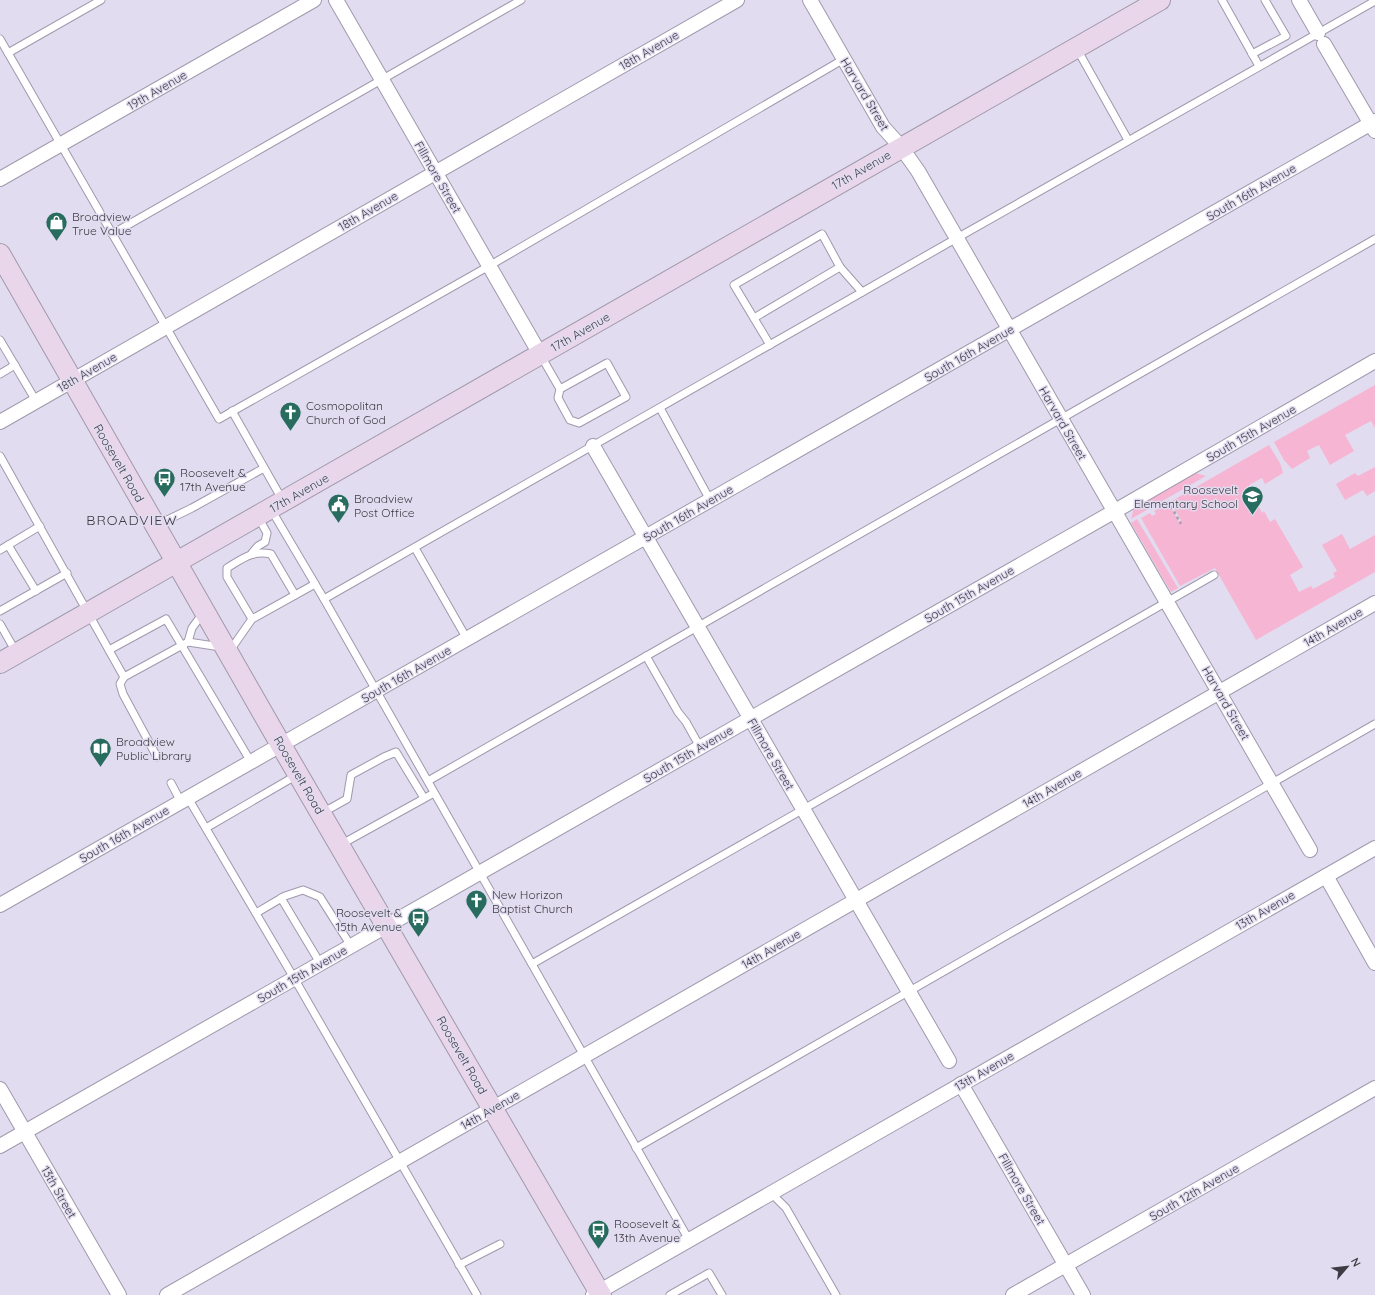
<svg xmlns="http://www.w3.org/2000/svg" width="1375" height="1295" viewBox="0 0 1375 1295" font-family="Quicksand,sans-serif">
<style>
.green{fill:#f6b5d2}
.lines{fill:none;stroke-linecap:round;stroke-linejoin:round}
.lane-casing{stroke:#a099ac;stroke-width:9}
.street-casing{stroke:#a099ac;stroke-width:16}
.secondary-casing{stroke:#a099ac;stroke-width:22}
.path{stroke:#a6a1b1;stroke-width:2.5;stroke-dasharray:3 3;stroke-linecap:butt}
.lane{stroke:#fff;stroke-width:7}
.street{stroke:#fff;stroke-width:14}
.secondary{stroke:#e9d6ea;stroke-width:20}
.labels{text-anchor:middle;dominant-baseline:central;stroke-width:3;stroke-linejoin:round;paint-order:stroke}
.street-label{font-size:12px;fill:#3d3b43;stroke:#e2dcf0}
.poi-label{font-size:12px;fill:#3d3b43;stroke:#e2dcf0;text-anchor:start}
.quarter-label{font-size:14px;letter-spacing:1px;fill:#3d3b43;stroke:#e2dcf0}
</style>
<rect width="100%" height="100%" fill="#e2dcf0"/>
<!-- green -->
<g class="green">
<path d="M1375,385V428L1371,421L1345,435L1354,451L1330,465L1319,445L1307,451L1310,458L1292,469L1284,460L1274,442Z"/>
<path d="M1269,445L1280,463L1283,473L1265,484L1262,478L1249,485L1260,504L1258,505L1262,513L1264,511L1270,522L1275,519L1303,567L1290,575L1299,592L1311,586L1313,589L1335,577L1333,573L1337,571L1322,545L1342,534L1350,549L1375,535V572L1256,640L1215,568L1180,586L1141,518L1150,513L1152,516L1156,514L1154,511L1168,503L1179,522L1181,520L1170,502Z"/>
<path d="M1375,467V491L1367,496L1363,490L1345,500L1336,484L1355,473L1358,476Z"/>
<path d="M1195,473L1206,476L1131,519L1134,508Z"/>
<path d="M1137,519L1178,588L1171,592L1131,523Z"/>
</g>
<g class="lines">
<defs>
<g id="lane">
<path d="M1222,0L1259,66"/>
<path d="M0,39L219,419L489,266L844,59"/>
<path d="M1077,49L1128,140"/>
<path d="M8,53L101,0"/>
<path d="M1252,54L1286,36L1265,0"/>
<path d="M112,234L521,0"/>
<path d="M754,318L840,267"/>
<path d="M0,340L36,401"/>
<path d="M770,345L734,285L822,234L840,267L862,292"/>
<path d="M541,356L560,389L558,398L570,420L579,423L626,397L607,363L560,389"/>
<path d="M0,374L15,365"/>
<path d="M660,408L710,500"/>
<path d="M232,411L283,501"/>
<path d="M0,456L124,677L188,642L192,628L203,613"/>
<path d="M272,511L324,599L689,1240"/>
<path d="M157,525L192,508L264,468"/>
<path d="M8,545L36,591"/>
<path d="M415,548L467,639"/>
<path d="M0,550L40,526"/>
<path d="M252,553L258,546L265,542L267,533L258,517"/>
<path d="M324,599L957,238L1375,1"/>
<path d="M0,611L67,573"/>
<path d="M252,619L227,577V568C242,559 252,550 271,554L295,595"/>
<path d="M0,624L16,652"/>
<path d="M188,642L221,647"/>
<path d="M109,650L166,619L251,762"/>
<path d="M229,652L252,619L315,584"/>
<path d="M646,656L678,712L686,722L700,747"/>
<path d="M124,677L120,684L123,694L157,757"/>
<path d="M428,781L1375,239"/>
<path d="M171,783L181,802"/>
<path d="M188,798L294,978L477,1295"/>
<path d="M322,813L347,799L351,775L384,757L396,752L424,798"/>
<path d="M206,828L297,775"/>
<path d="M340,845L434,793"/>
<path d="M281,898L320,963"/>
<path d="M256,913L285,896L303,890L320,897L351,946"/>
<path d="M532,964L1214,575"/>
<path d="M636,1148L1375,724"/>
<path d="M771,1193L786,1208L836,1295"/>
<path d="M459,1265L500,1244"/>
<path d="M670,1295L709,1273L722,1295"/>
</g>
<g id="street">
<path d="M336,0L540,354"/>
<path d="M810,0L883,127L901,147L918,171L1310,850"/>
<path d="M1299,0L1318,33"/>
<path d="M1324,44L1375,131"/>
<path d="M0,179L314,0"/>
<path d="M0,422L737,0"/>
<path d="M593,446L949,1061"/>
<path d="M1326,876L1375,963"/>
<path d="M0,905L1375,121"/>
<path d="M961,1084L1083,1295"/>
<path d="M0,1089L119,1295"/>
<path d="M0,1146L1115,511L1375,361"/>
<path d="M167,1295L1375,603"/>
<path d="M593,1295L1375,848"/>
<path d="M1013,1295L1375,1088"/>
</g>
<g id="secondary">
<path d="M0,254L281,745L601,1295"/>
<path d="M0,663C388,444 773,220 1160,0"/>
</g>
</defs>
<!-- lane casing -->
<use href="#lane" class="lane-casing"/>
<!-- street casing -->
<use href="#street" class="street-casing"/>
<!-- secondary casing -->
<use href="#secondary" class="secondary-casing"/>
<!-- path -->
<path class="path" d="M1168,501L1181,524"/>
<!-- lane -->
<use href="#lane" class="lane"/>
<!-- street -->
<use href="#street" class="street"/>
<!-- secondary -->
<use href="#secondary" class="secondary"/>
</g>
<!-- icons -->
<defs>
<symbol id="shop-pin" viewBox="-11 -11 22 30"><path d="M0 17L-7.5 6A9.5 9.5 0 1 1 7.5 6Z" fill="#276c5e" stroke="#e2dcf0"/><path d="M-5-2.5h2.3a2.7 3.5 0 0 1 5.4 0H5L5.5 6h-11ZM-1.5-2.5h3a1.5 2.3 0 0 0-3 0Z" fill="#fff"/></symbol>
<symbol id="church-pin" viewBox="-11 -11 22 30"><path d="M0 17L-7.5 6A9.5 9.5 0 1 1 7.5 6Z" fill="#276c5e" stroke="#e2dcf0"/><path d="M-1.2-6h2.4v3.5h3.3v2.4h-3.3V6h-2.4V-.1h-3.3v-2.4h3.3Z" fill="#fff"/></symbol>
<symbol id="bus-pin" viewBox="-11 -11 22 30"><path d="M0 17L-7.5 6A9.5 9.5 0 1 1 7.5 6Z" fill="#276c5e" stroke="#e2dcf0"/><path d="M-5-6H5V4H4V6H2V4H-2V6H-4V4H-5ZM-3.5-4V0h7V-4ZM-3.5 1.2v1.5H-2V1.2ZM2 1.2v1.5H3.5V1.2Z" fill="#fff"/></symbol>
<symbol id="school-pin" viewBox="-11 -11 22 30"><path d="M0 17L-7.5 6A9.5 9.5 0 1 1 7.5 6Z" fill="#276c5e" stroke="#e2dcf0"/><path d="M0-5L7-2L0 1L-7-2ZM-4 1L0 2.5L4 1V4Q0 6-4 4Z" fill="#fff"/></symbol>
<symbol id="civic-pin" viewBox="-11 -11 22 30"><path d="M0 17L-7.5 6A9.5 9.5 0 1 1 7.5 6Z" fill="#276c5e" stroke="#e2dcf0"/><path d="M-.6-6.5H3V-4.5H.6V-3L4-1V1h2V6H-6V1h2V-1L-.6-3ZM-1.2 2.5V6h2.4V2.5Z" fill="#fff"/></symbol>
<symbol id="library-pin" viewBox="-11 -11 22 30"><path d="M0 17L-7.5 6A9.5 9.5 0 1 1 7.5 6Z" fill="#276c5e" stroke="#e2dcf0"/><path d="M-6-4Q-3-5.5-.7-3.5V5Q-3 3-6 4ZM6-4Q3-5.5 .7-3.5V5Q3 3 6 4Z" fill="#fff"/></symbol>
</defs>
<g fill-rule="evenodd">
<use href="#shop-pin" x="44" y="210" width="25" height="34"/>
<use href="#church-pin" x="278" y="400" width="25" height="34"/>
<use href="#bus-pin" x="152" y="466" width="25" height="34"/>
<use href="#school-pin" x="1240" y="484" width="25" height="34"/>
<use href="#civic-pin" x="326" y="492" width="25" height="34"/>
<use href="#library-pin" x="88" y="736" width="25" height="34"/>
<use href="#church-pin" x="464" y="888" width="25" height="34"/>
<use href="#bus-pin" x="406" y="906" width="25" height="34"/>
<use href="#bus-pin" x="586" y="1218" width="25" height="34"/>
</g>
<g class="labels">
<!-- street labels -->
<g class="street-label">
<text transform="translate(649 50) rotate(-30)">18th Avenue</text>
<text transform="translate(157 90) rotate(-30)">19th Avenue</text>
<text transform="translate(865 94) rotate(59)">Harvard Street</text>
<text transform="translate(861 170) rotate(-30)">17th Avenue</text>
<text transform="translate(438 177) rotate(60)">Fillmore Street</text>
<text transform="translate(1251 192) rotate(-30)">South 16th Avenue</text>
<text transform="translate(368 211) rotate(-30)">18th Avenue</text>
<text transform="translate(580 332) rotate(-30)">17th Avenue</text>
<text transform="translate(969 353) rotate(-30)">South 16th Avenue</text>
<text transform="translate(87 372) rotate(-30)">18th Avenue</text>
<text transform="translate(1063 423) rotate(60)">Harvard Street</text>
<text transform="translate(1251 433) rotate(-30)">South 15th Avenue</text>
<text transform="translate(119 463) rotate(60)">Roosevelt Road</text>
<text transform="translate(299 493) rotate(-30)">17th Avenue</text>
<text transform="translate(688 513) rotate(-30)">South 16th Avenue</text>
<text transform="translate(969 594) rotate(-30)">South 15th Avenue</text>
<text transform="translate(1333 627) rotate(-30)">14th Avenue</text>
<text transform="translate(406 674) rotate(-30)">South 16th Avenue</text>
<text transform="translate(1226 703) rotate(60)">Harvard Street</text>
<text transform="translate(688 754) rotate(-30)">South 15th Avenue</text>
<text transform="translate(771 754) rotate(60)">Fillmore Street</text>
<text transform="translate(299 775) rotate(60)">Roosevelt Road</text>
<text transform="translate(1052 788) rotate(-30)">14th Avenue</text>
<text transform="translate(124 834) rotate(-30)">South 16th Avenue</text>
<text transform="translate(1265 910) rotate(-30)">13th Avenue</text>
<text transform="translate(771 949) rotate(-30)">14th Avenue</text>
<text transform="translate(302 974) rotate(-30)">South 15th Avenue</text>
<text transform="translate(462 1055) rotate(60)">Roosevelt Road</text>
<text transform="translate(984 1071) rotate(-30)">13th Avenue</text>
<text transform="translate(490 1110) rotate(-30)">14th Avenue</text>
<text transform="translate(1022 1189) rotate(60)">Fillmore Street</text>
<text transform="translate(59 1192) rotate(60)">13th Street</text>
<text transform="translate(1194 1192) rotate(-30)">South 12th Avenue</text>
</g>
<!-- poi labels -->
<g class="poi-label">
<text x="72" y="216">Broadview<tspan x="72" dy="14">True Value</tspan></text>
<text x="306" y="405">Cosmopolitan<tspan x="306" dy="14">Church of God</tspan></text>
<text x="180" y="472">Roosevelt &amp;<tspan x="180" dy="14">17th Avenue</tspan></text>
<text x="1238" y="489" text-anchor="end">Roosevelt<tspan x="1238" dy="14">Elementary School</tspan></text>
<text x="354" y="498">Broadview<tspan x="354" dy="14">Post Office</tspan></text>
<text x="116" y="741">Broadview<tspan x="116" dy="14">Public Library</tspan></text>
<text x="492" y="894">New Horizon<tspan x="492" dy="14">Baptist Church</tspan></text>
<text x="402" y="912" text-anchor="end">Roosevelt &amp;<tspan x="402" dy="14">15th Avenue</tspan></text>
<text x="614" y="1223">Roosevelt &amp;<tspan x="614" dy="14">13th Avenue</tspan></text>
</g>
<!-- quarter labels -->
<g class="quarter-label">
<text x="132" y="520">BROADVIEW</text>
</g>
</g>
<!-- north arrow -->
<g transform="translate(1347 1267) rotate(62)" stroke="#e2dcf0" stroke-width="3" paint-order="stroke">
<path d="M0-3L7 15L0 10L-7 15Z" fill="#3d3b43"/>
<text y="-6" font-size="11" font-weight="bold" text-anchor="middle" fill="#3d3b43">N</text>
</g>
</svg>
